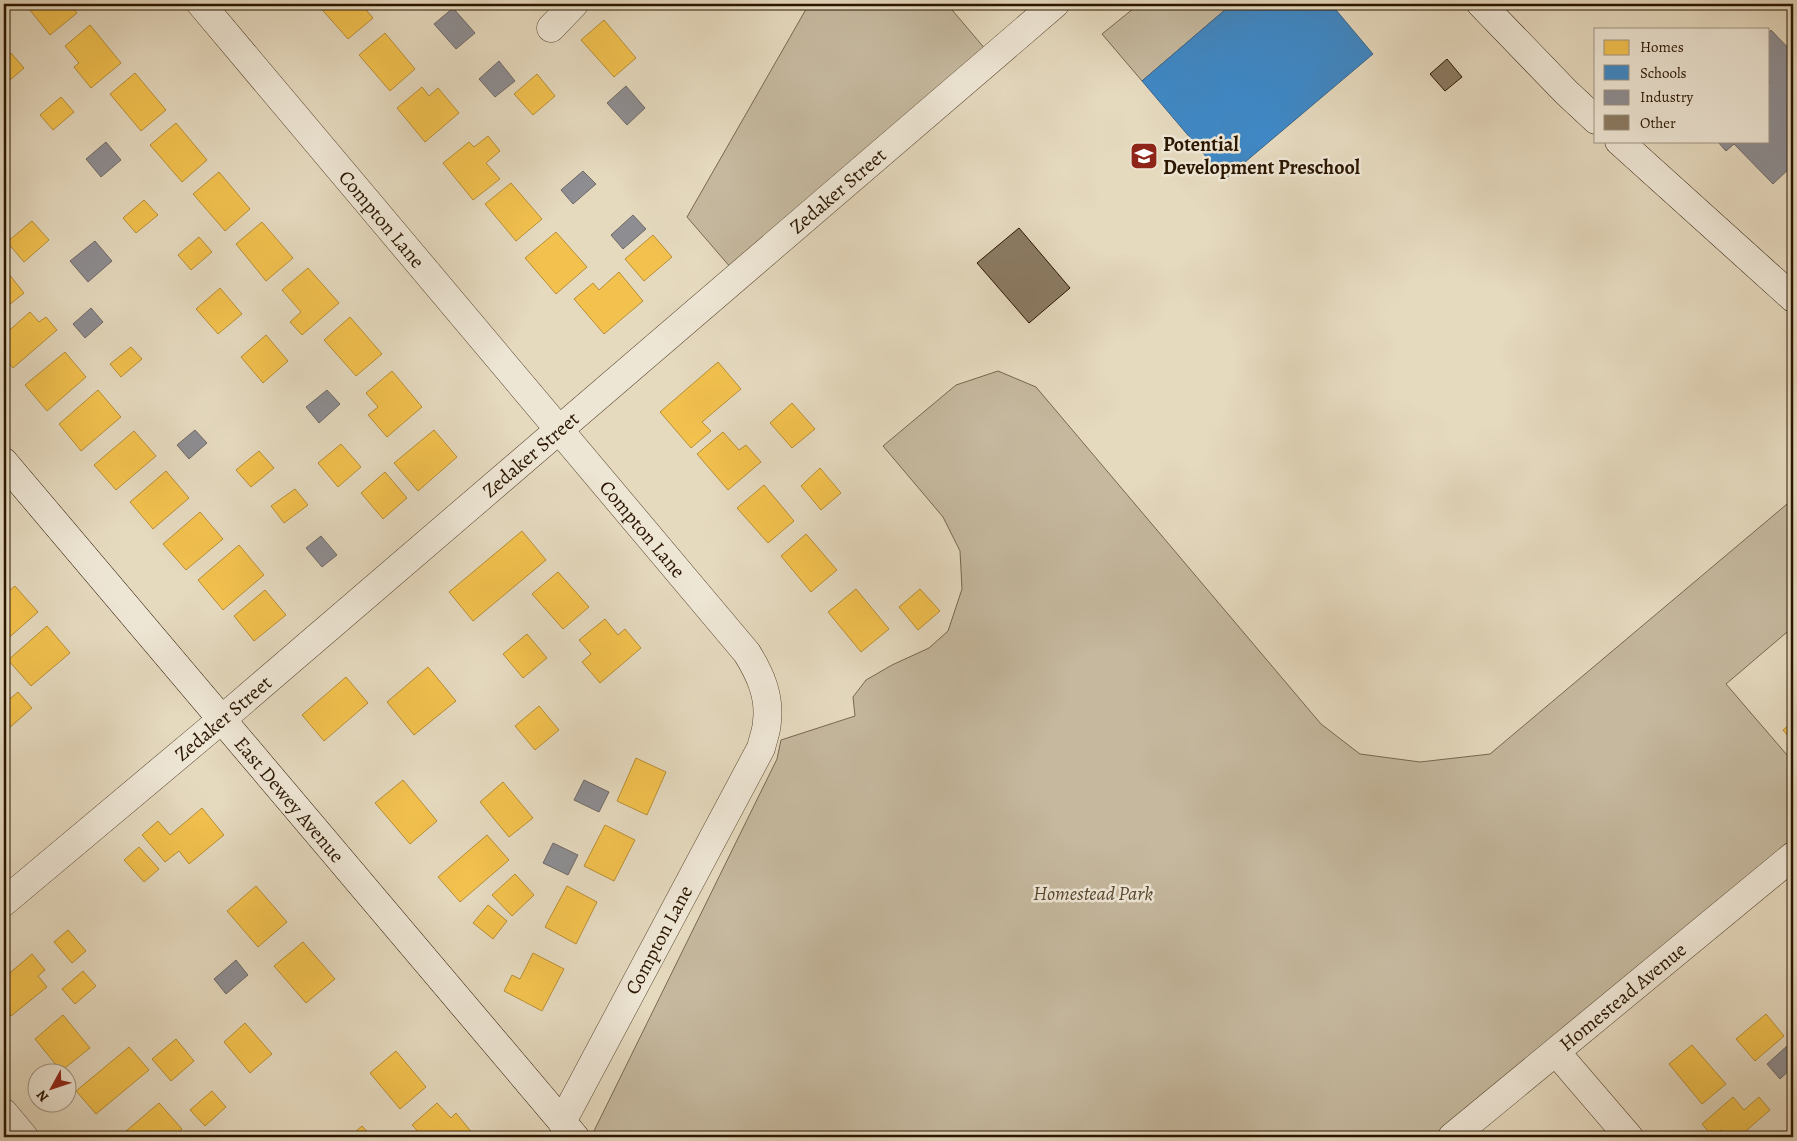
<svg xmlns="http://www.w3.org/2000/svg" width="1797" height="1141" viewBox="0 0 1797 1141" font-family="Alegreya,serif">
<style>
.green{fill:#c5b89e;stroke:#78674f}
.homes{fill:#f2c14e;stroke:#b68e37}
.schools{fill:#3f88c5;stroke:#39668a}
.industry{fill:#8d8d92;stroke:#6f6966}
.building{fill:#8b7b63;stroke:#2a1600}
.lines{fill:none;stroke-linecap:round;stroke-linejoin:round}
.street-casing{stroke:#594730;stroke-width:29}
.secondary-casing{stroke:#2a1600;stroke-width:29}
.street{stroke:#eee6d5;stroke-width:28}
.secondary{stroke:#eee6d5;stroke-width:28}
.labels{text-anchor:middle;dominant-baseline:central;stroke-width:5;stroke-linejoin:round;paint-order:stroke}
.poi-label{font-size:20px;font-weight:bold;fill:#2a1600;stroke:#eee6d5;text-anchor:start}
.street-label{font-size:20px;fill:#2a1600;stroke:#eee6d5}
.park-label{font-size:20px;font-style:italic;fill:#58472f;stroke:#eee6d5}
</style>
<rect width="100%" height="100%" fill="#e5d9be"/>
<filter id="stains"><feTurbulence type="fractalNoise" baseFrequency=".004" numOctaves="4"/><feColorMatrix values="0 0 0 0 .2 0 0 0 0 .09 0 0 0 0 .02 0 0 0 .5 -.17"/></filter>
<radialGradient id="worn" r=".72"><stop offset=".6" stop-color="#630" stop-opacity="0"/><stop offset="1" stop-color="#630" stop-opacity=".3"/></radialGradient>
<!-- green -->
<g class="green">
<path d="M809,4H947L992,57L738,276L687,217Z"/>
<path d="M1139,4H1221L1226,9L1142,81L1102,34Z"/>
<path d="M998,371L1036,387L1321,724L1360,754L1420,762L1490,754L1793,499V627L1726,684L1793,762V856L1452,1137H591L777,759L781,740L855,716L853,697L866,680L892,665L929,648L948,631L962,589L960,551L943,517L883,446L956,385Z"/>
</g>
<!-- homes -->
<g class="homes">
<path d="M25,4H70L77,13L50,35Z"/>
<path d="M317,4H361L373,18L348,39Z"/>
<path d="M604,20L636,58L614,77L581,40Z"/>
<path d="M90,25L121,63L91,88L74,67L79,63L65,46Z"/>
<path d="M385,33L415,69L390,91L359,55Z"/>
<path d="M11,53L24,68L4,85V59Z"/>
<path d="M135,73L166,110L141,131L110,94Z"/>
<path d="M537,74L555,96L533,115L514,94Z"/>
<path d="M422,87L429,96L438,88L459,113L425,142L397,108Z"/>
<path d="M61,97L74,112L53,130L40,115Z"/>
<path d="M176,123L207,160L182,182L150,145Z"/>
<path d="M488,136L500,151L486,163L500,179L473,200L443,163L469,142L474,147Z"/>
<path d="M219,172L250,209L225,231L193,194Z"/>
<path d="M511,183L542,219L516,241L485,204Z"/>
<path d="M144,200L158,215L136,233L123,218Z"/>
<path d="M32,221L49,240L24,262L7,242Z"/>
<path d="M262,222L293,258L266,281L236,244Z"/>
<path d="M556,232L587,267L556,294L525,258Z"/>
<path d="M653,235L672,257L644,281L625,259Z"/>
<path d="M199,237L212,252L191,270L178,255Z"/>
<path d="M4,268L24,293L4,309Z"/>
<path d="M308,268L339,303L302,335L290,322L301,312L282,290Z"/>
<path d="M619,272L643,301L604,334L574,299L593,283L599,290Z"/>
<path d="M220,288L242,314L218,334L196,309Z"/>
<path d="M30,312L39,322L46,317L57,330L13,368L4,357V335Z"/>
<path d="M350,317L382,354L356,376L324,340Z"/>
<path d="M266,335L288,361L263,383L241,357Z"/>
<path d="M131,347L142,359L121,377L110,364Z"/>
<path d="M65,352L86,377L47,411L25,385Z"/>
<path d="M718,362L741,389L702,422L711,431L691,448L660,412Z"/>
<path d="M392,371L422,407L387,437L368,415L378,407L366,393Z"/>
<path d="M98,390L121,417L81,451L59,424Z"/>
<path d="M792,403L815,429L792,448L770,423Z"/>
<path d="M434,430L457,457L418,491L394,463Z"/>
<path d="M134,431L156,456L116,490L94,465Z"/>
<path d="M723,432L739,450L746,445L761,462L728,490L697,454Z"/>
<path d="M341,444L361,467L338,487L318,463Z"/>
<path d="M259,451L274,468L251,487L236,470Z"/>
<path d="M820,468L841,493L821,510L801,486Z"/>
<path d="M166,471L189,498L153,529L130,502Z"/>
<path d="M385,472L407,498L383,519L361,493Z"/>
<path d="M764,485L794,521L768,543L737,508Z"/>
<path d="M295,489L308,505L284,523L271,506Z"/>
<path d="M200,512L223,539L186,570L163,544Z"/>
<path d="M522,531L546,560L473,621L449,592Z"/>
<path d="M806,534L837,570L811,592L781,556Z"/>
<path d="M239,545L264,575L223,610L198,580Z"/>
<path d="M558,572L589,607L563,629L532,594Z"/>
<path d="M15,586L38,612L4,642V595Z"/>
<path d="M856,589L889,629L861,652L828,612Z"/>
<path d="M920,589L940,611L918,630L899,607Z"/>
<path d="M265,590L286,615L254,641L234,616Z"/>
<path d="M605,619L618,635L625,629L641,648L600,683L582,662L591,654L579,640Z"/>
<path d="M47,626L70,653L31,686L8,660Z"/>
<path d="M527,634L547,658L523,678L503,654Z"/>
<path d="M428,667L456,701L414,735L387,702Z"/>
<path d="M346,677L368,703L324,741L302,715Z"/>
<path d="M18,692L32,708L8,729L4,724V704Z"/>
<path d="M539,706L559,730L535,750L515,726Z"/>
<path d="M1793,722V742L1783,730Z"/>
<path d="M636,758L666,772L647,815L617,801Z"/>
<path d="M403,780L437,821L410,844L375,803Z"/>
<path d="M503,782L533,818L509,837L480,802Z"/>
<path d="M202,808L224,835L189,864L179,851L165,862L142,835L158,821L170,835Z"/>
<path d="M605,825L635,840L614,881L584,866Z"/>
<path d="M487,835L509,860L460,902L438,877Z"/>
<path d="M139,847L159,869L144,882L124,860Z"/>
<path d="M515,874L534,895L512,916L492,895Z"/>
<path d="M256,886L287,922L258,947L227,911Z"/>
<path d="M567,886L597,902L576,944L545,927Z"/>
<path d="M488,905L507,921L493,939L473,923Z"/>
<path d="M68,930L86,951L72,963L54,942Z"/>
<path d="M303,942L335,979L306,1003L274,966Z"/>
<path d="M533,953L564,969L542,1011L504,991L512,975L520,979Z"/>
<path d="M32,954L45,970L38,976L47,987L11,1016L4,1007V978Z"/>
<path d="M83,971L96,986L75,1004L62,989Z"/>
<path d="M1766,1014L1784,1036L1755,1061L1736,1039Z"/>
<path d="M63,1015L90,1048L61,1071L35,1039Z"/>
<path d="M245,1023L272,1054L250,1073L224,1042Z"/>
<path d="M176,1039L194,1061L171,1081L152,1059Z"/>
<path d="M1692,1045L1726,1084L1702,1104L1669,1064Z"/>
<path d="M129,1047L149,1070L96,1114L76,1091Z"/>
<path d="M396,1051L426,1087L400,1109L370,1073Z"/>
<path d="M212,1091L226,1107L205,1126L190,1110Z"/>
<path d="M1733,1097L1744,1110L1759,1097L1770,1110L1739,1137H1727L1721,1130L1713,1137L1702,1124Z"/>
<path d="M159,1103L182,1129L172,1137H119Z"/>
<path d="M437,1103L451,1118L456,1113L473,1134L469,1137H423L412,1125Z"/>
<path d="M362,1126L372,1137H349Z"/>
</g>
<!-- schools -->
<path class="schools" d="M1221,4H1331L1373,54L1225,179L1142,81L1226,9Z"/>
<!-- industry -->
<g class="industry">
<path d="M453,8L475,33L456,49L434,24Z"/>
<path d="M1771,30L1793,53V165L1773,184L1734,144L1726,151L1717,141H1768V84L1770,82L1768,80V33Z"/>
<path d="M499,61L515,81L495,97L479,79Z"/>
<path d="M626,86L645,108L627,125L607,103Z"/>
<path d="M106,142L121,160L101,177L86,159Z"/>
<path d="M583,171L596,184L573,204L561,190Z"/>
<path d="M633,215L646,229L623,249L611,235Z"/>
<path d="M95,241L112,261L88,282L70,261Z"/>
<path d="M91,308L103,322L85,338L73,324Z"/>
<path d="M327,390L340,404L319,423L306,407Z"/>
<path d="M195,430L207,443L189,459L177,445Z"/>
<path d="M321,536L337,555L322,567L306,548Z"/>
<path d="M584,780L609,792L599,812L574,800Z"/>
<path d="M553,843L578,855L568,875L543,863Z"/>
<path d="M236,960L248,975L226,994L214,979Z"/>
<path d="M1787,1046L1793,1053V1067L1780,1079L1767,1064Z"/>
</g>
<!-- building -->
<g class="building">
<path d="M1447,59L1462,77L1445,91L1430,74Z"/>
<path d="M1019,228L1070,288L1029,323L977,263Z"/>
</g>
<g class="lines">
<defs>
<g id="street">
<path id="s1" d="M201,4L747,653C760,674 770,696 767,721C767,730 763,739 761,748L562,1122"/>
<path d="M551,28L574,4"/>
<path id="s2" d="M4,902L221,720L1055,4"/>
<path d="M1556,1052L1629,1137"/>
<path d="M4,1113L24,1137"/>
<path id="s3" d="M1452,1137L1793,856"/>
</g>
<g id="secondary">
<path d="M1481,4L1566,92L1596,120"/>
<path d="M1619,141L1793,298"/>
<path id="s4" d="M4,462L575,1137"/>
</g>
</defs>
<!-- street casing -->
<use href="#street" class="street-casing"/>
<!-- secondary casing -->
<use href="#secondary" class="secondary-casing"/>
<!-- street -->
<use href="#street" class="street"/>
<!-- secondary -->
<use href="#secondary" class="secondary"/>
</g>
<!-- icons -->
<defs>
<symbol id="school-square" viewBox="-11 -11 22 22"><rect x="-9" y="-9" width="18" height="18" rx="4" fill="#8f2418" stroke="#eee6d5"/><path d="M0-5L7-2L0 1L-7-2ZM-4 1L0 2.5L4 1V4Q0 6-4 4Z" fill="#fff"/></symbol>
</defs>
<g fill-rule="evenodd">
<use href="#school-square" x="1128" y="140" width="32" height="32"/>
</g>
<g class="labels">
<!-- poi labels -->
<g class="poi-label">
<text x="1163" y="144">Potential<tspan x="1163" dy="23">Development Preschool</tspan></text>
</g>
<!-- street labels -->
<g class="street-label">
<text stroke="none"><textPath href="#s2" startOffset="1096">Zedaker Street</textPath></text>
<text stroke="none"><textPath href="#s1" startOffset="281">Compton Lane</textPath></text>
<text stroke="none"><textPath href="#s2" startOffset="691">Zedaker Street</textPath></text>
<text stroke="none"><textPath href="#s1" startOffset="686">Compton Lane</textPath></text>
<text stroke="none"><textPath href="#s2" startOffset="286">Zedaker Street</textPath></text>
<text stroke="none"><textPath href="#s4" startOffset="442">East Dewey Avenue</textPath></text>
<text transform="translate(659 940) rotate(-62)">Compton Lane</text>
<text stroke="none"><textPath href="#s3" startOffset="221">Homestead Avenue</textPath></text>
</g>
<!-- park labels -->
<g class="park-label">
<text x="1093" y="893">Homestead Park</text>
</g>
</g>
<!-- margin -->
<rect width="1797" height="1141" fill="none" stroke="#e5d9be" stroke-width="20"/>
<rect x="5" y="5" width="1787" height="1131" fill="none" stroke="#2a1600" stroke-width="2.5"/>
<rect x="10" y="10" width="1777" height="1121" fill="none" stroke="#2a1600"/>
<!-- legend -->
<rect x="1594" y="28" width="175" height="115" fill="#eee6d5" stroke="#a09380"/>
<rect x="1604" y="40" width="25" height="15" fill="#f2c14e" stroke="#a09380"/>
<text x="1640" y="52" font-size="15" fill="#2a1600">Homes</text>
<rect x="1604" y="65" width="25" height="15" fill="#3f88c5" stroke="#a09380"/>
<text x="1640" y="78" font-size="15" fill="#2a1600">Schools</text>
<rect x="1604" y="90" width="25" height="15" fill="#8d8d92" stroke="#a09380"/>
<text x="1640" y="102" font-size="15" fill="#2a1600">Industry</text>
<rect x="1604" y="115" width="25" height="15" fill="#8b7b63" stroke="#a09380"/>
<text x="1640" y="128" font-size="15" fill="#2a1600">Other</text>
<!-- north arrow -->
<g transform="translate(52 1088) rotate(230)"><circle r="24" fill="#eee6d5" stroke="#a09380"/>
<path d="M0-4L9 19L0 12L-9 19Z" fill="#8f2418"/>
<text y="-8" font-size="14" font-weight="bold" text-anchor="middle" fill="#2a1600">N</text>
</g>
<rect width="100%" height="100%" filter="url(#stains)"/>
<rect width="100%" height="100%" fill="url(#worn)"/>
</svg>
